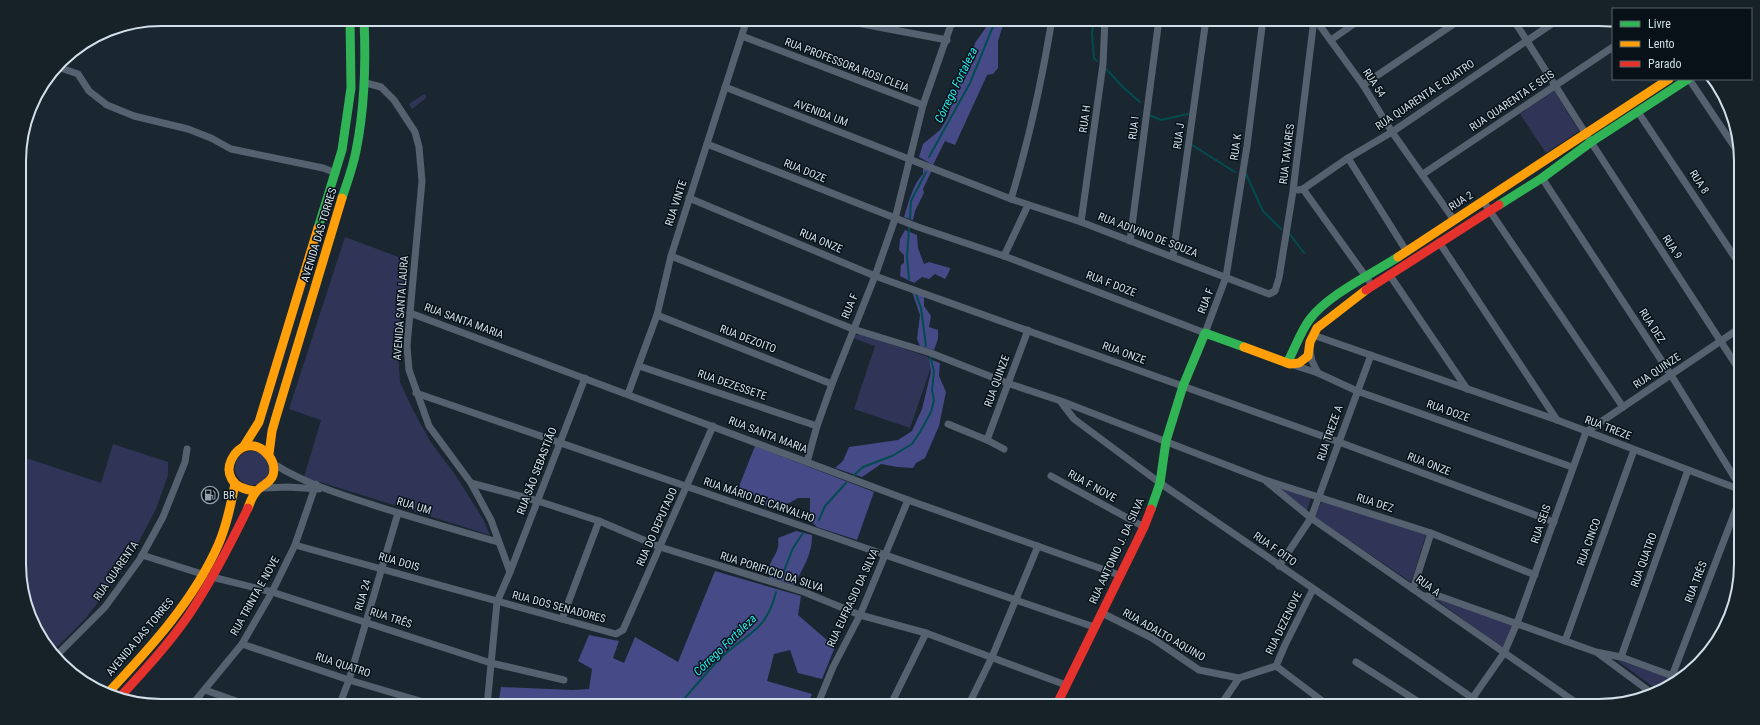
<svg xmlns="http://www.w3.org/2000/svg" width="1760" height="725" viewBox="0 0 1760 725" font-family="'Roboto Condensed',sans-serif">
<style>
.green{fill:#303558}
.forest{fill:#464a87}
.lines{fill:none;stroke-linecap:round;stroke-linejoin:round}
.stream{stroke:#024c4f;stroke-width:2}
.street{stroke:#566170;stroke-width:7}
.fast{stroke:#30b455;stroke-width:9}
.slow{stroke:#ff9f0a;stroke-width:9}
.jam{stroke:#e5322d;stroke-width:9}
.labels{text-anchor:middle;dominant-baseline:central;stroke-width:3;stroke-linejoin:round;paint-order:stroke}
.street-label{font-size:11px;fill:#d1dfe9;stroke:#071117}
.poi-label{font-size:11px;fill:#d1dfe9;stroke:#071117;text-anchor:start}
.water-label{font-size:12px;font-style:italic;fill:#25edf2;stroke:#071117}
.rim{fill:none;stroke:#d1dfe9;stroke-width:2}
</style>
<rect width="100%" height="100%" fill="#1a2730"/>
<!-- green -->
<g class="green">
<path d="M1554,91L1579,131L1546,153L1520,114Z"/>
<path d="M424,94L426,96V98L412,109L409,104Z"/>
<path d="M345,237L409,261L397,338L400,382L412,408L430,441L456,476L483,519L490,535L304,477L321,420L289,409Z"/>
<path d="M862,334L928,357L931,367L910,428L854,409L875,346L853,338L854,335Z"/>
<path d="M113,444L168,462V475L156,509L126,566L85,619L51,653L48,651L20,583V456L101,483Z"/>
<circle cx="252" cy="468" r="17"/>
<path d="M1269,482L1311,498L1306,513Z"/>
<path d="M1322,501L1426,535L1411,582L1315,517Z"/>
<path d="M1434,598L1513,625L1502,648Z"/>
<path d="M1615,659L1678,681L1659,691Z"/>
</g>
<!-- forest -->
<g class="forest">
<path d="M991,19H1005L998,41V68L993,74L987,75L955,145L945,141L933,165L919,157L923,144L940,130L948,117L952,101L958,88L963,72L971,58L975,43L989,23Z"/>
<path d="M923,167L932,170L923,189L924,193L915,211L913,220L904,217C908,204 913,184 923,174Z"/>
<path d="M905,230L917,235L918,248L924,264L929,262L950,268L949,272L945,279L935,274L929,279L922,277L914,283L900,276L901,265L904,263V255L899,250L900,239Z"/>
<path d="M912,292L924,296V306L931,316L929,327L938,330V339L934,350L920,346L917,339L920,315Z"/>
<path d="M929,359L940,363L939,376L946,392L939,426L925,458L916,463L913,468L897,467L881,464L862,477L835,468L843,461L849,447L898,440L912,431L922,409L931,372Z"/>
<path d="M755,446L874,492L857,540L817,527L810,520V498H798L779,509L765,506L757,497L747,491L736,494Z"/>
<path d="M796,531L812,535C813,553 802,570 794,585L770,578C766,562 775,560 778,547C779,545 778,541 778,538Z"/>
<path d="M715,571L801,596L798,615L835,647L822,679L798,673L790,650L774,654L767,681L812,694L807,706H498L501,687L573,690L589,689L592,669L578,661L589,635L619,641L613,658L624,663L635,637L678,662Z"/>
</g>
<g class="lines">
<!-- stream -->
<g class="stream">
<path d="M1094,19L1092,33L1094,58L1097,61"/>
<path d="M1106,69L1124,88L1140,102"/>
<path d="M1149,115L1161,120L1188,114"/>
<path d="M1192,145L1235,172"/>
<path d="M929,157L970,83L996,19"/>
<path d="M1245,172L1263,211L1281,229"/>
<path d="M910,218L911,201L926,172"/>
<path d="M909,228L907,258L909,279"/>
<path d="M1289,233L1304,253"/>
<path d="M916,294L921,308L926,346"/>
<path d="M852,477L863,467L892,456L912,444L920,432L931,412L934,400L932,390L934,371L930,356"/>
<path d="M819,520L825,506L846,483"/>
<path d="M782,576L793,548L803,533"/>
<path d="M678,706C693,689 708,670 724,655C749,632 767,630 776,592"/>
</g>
<!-- street -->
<g class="street">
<path d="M836,19L947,40"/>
<path d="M1315,19L1363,85L1392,132L1454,220"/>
<path d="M1513,19L1591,142L1740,371"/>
<path d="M742,36L923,105"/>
<path d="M1331,40L1361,19"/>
<path d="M58,67L78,74L89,91L107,105L134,116L188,129L211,138L231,149L323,168L336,173"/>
<path d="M1689,79L1740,155"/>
<path d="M366,83L381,87L394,100L415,132L419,147L422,181L407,346L409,370L429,426L471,483L491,520L510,572L497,602L487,706"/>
<path d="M1363,85L1461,19"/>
<path d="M725,87L1011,199L1081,222L1269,294L1275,291L1279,278L1293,191L1314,19"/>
<path d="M1638,112L1740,265"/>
<path d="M707,144L918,227L1004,256L1205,333L1226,277L1247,146L1263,19"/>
<path d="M1348,158L1407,252"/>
<path d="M1423,174L1613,47"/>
<path d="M1542,178L1671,375L1741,488"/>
<path d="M1303,189L1348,158L1392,132L1559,19"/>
<path d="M1298,190L1303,189L1369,281"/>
<path d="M689,198L875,276L1339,442L1554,522"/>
<path d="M1011,199C1029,140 1042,80 1052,19"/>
<path d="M1483,201L1623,407"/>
<path d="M1081,222L1103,64L1105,19"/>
<path d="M1130,241L1159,19"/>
<path d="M1439,242L1557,420"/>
<path d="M671,256L853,329L931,353L1007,383L1061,401L1265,480L1431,533L1535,575"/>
<path d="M1004,256L1028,205"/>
<path d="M1173,256L1206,19"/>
<path d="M1389,274L1467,389"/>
<path d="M410,313L908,500L1119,575"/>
<path d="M657,315L832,384"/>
<path d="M1313,335L1557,420L1741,490"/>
<path d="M1310,351L1312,361L1318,373"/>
<path d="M1293,365L1318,373L1357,391L1572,467"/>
<path d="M639,366L817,426"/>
<path d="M416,393L1094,627"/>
<path d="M628,394L657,315L671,256L747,19"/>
<path d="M1061,402L1074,419L1160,483L1484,706"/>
<path d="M948,424L987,440L1004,449"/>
<path d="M987,440L1028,330"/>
<path d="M807,462L817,426L832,384L875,276L895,219L923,105L953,19"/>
<path d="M274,464C301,481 330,491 361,501C406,516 452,529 498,542"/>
<path d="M1051,476L1144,527"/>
<path d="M1267,482L1311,518L1581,706"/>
<path d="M471,483L538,501L599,521L660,547L804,592L860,615L926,633L1066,685"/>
<path d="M263,488L288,487L319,489"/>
<path d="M295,545L616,634L623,630L713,426"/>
<path d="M142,555L202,574"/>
<path d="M1279,566L1311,518L1371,355"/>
<path d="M510,572L585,378"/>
<path d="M212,577L272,592L491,663L564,680"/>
<path d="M1413,589L1431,533"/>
<path d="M1424,596H1439L1596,652L1621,657L1681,679"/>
<path d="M1102,613L1152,638L1199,670L1239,678"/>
<path d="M562,619L599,521"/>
<path d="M1565,641L1634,450"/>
<path d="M242,644L349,680L437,706"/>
<path d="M1599,654L1653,694"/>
<path d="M56,656L105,607L140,559L163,517L185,462L187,449"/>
<path d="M1621,657L1688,470"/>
<path d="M1356,662L1425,706"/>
<path d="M1276,666L1285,645L1313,589"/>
<path d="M1276,666L1329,706"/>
<path d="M1672,676L1741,496"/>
<path d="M205,690L250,706"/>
<path d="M191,706L242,644L272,592L295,545L316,484"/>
<path d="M339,706L349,680L398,513"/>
<path d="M817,706L833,667L860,615L908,500"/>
<path d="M890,706L926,633"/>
<path d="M968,706L992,657L1038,546"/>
<path d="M1220,706L1239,678L1276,666"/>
<path d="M1467,706L1504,653L1517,623L1586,432L1740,328"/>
</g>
<!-- fast -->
<g class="fast">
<path d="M342,198C347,183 353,167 356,151C365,107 366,63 364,19"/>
<path d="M1499,205L1542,178L1591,142L1688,79"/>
<path d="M318,228L342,150L351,88L350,19"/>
<path d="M1287,363C1295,349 1300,332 1310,319C1329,294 1372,274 1398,257"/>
<path d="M1151,509L1160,483L1166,441L1183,386L1205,333L1244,347"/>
</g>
<!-- slow -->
<g class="slow">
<path d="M1398,257L1669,79"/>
<path d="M1244,347L1290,364L1299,363L1308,356L1310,342L1317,328L1366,290"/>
<path d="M244,446L259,422L318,228"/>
<path d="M269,454L272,431L276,417L342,198"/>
<path d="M248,508C250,503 252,496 256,492C261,485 270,484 273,475C275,468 273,460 268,455C240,422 203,487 256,491"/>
<path d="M106,695C149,649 194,601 219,543C227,524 231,504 235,484"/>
</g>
<!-- jam -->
<g class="jam">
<path d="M1366,290L1499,205"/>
<path d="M119,698C143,672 168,645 188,616C211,582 230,545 248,508"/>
<path d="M1056,706L1144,527L1151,509"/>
</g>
</g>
<!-- icons -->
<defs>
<symbol id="fuel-ring" viewBox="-11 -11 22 22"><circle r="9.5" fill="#071117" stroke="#919fa8" stroke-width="1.5"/><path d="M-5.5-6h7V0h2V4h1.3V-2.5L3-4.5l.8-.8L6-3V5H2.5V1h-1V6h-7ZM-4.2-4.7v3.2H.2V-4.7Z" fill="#919fa8"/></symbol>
</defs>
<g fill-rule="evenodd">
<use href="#fuel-ring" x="200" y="485" width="20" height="20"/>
</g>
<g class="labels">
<!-- street labels -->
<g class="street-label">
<text transform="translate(847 65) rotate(21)">RUA PROFESSORA ROSI CLEIA</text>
<text transform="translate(1374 83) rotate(57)">RUA 54</text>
<text transform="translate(1425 95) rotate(-34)">RUA QUARENTA E QUATRO</text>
<text transform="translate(1512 101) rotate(-34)">RUA QUARENTA E SEIS</text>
<text transform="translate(821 113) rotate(21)">AVENIDA UM</text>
<text transform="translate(1085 119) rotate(-82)">RUA H</text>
<text transform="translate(1134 128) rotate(-83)">RUA I</text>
<text transform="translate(1179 136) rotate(-82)">RUA J</text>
<text transform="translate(1236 147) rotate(-82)">RUA K</text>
<text transform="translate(1287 154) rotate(-83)">RUA TAVARES</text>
<text transform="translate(805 171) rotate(22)">RUA DOZE</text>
<text transform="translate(1699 182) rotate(57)">RUA 8</text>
<text transform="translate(1461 201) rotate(-32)">RUA 2</text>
<text transform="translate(676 203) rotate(-72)">RUA VINTE</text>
<text transform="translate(319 235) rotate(-73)">AVENIDA DAS TORRES</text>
<text transform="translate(1148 235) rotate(21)">RUA ADIVINO DE SOUZA</text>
<text transform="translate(821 241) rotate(23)">RUA ONZE</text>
<text transform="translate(1672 247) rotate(57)">RUA 9</text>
<text transform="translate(1111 284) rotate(21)">RUA F DOZE</text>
<text transform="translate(1206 301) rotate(-69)">RUA F</text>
<text transform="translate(850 306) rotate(-68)">RUA F</text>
<text transform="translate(401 308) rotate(-86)">AVENIDA SANTA LAURA</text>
<text transform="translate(464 321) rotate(20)">RUA SANTA MARIA</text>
<text transform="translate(1652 326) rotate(57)">RUA DEZ</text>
<text transform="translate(748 339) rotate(21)">RUA DEZOITO</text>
<text transform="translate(1124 353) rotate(20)">RUA ONZE</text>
<text transform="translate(1657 371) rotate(-34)">RUA QUINZE</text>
<text transform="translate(997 381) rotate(-70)">RUA QUINZE</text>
<text transform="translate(732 385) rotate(19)">RUA DEZESSETE</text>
<text transform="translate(1448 411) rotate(20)">RUA DOZE</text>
<text transform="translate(1608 428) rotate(21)">RUA TREZE</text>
<text transform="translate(1330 433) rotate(-71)">RUA TREZE A</text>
<text transform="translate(768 435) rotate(21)">RUA SANTA MARIA</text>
<text transform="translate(1429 464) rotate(21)">RUA ONZE</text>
<text transform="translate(537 471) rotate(-69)">RUA SÃO SEBASTIÃO</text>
<text transform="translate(1092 486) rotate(29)">RUA F NOVE</text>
<text transform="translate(759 500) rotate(19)">RUA MÁRIO DE CARVALHO</text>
<text transform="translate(1375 503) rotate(18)">RUA DEZ</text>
<text transform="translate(414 506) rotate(17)">RUA UM</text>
<text transform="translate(1541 524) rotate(-71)">RUA SEIS</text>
<text transform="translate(657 527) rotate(-66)">RUA DO DEPUTADO</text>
<text transform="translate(1589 542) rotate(-70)">RUA CINCO</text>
<text transform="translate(1275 549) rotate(35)">RUA F OITO</text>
<text transform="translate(1117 551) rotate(-65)">RUA ANTONIO J. DA SILVA</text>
<text transform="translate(1644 560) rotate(-70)">RUA QUATRO</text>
<text transform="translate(399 562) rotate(16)">RUA DOIS</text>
<text transform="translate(116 571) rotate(-55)">RUA QUARENTA</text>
<text transform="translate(772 572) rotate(18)">RUA PORIFICIO DA SILVA</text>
<text transform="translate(1696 582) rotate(-69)">RUA TRÊS</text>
<text transform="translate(1428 586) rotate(36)">RUA A</text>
<text transform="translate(363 595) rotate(-73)">RUA 24</text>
<text transform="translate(255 596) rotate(-61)">RUA TRINTA E NOVE</text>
<text transform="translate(853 598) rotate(-65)">RUA EUFRASIO DA SILVA</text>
<text transform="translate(559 607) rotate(15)">RUA DOS SENADORES</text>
<text transform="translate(391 618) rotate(18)">RUA TRÊS</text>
<text transform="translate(1284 623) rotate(-64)">RUA DEZENOVE</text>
<text transform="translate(1164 635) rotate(30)">RUA ADALTO AQUINO</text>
<text transform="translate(140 637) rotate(-50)">AVENIDA DAS TORRES</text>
<text transform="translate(343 665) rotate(18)">RUA QUATRO</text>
</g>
<!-- poi labels -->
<g class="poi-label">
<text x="223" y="495">BR</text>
</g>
<!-- water labels -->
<g class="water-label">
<text transform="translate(956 85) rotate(-64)">Córrego Fortaleza</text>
<text transform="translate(725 645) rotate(-44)">Córrego Fortaleza</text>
</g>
</g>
<!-- crop -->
<path d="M0 0H1760V725H0ZM161 26H1599A135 135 0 0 1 1734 161V564A135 135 0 0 1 1599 699H161A135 135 0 0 1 26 564V161A135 135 0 0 1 161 26Z" fill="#172128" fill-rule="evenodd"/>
<path class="rim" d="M161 26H1599A135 135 0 0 1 1734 161V564A135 135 0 0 1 1599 699H161A135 135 0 0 1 26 564V161A135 135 0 0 1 161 26Z"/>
<!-- legend -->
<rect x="1612" y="8" width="140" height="72" fill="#071117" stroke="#58636b"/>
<rect x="1620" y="21" width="20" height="6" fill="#30b455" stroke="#58636b"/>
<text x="1648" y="28" font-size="12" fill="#d1dfe9">Livre</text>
<rect x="1620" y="41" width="20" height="6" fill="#ff9f0a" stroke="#58636b"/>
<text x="1648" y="48" font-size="12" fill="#d1dfe9">Lento</text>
<rect x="1620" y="61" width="20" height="6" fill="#e5322d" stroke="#58636b"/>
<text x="1648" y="68" font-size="12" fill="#d1dfe9">Parado</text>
</svg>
